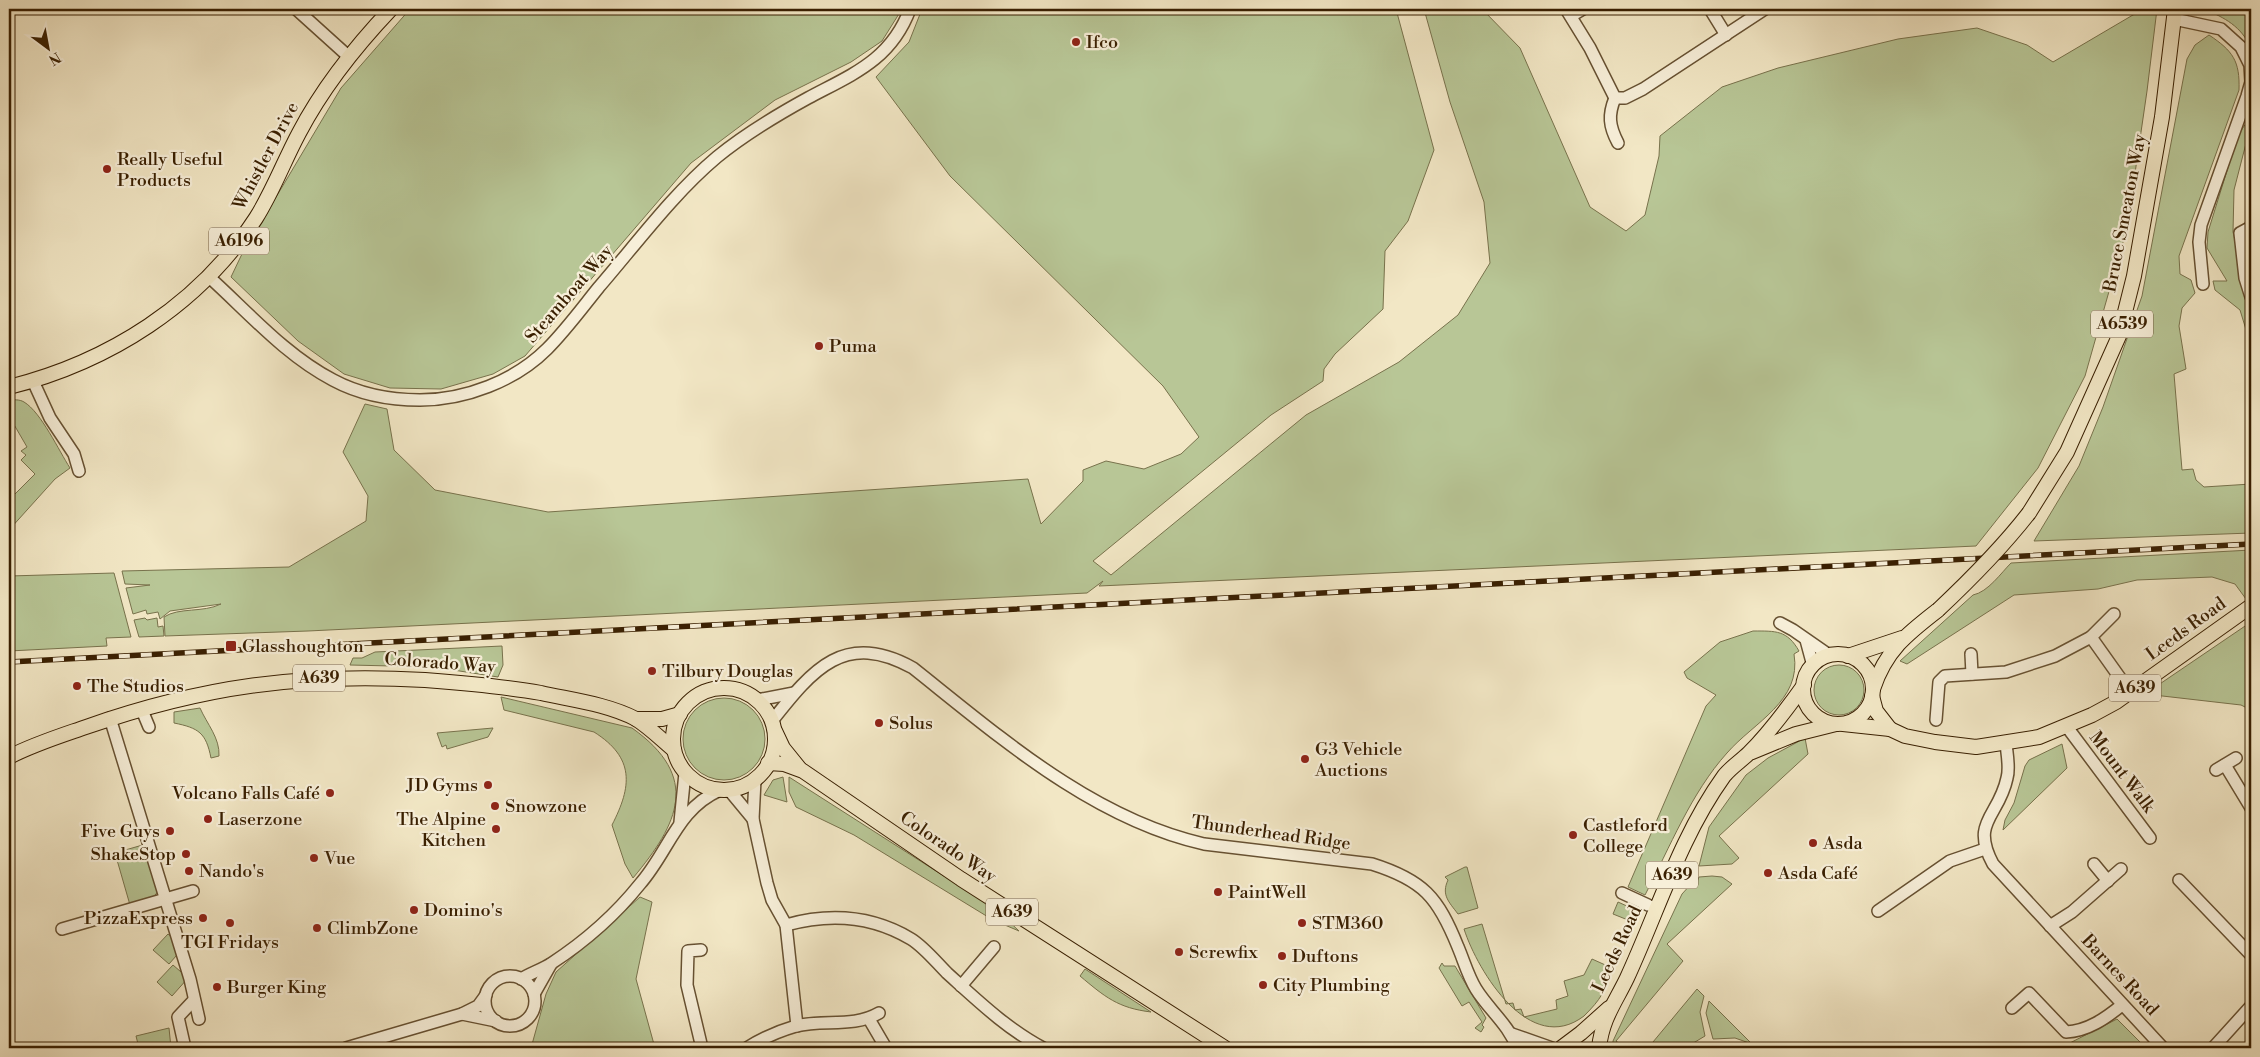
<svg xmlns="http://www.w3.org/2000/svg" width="2260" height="1057" viewBox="0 0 2260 1057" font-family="'Libre Bodoni',serif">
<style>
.green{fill:#b8c696;stroke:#78724c}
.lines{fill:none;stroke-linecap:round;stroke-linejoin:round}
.minor-casing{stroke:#675132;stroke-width:14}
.major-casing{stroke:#391f01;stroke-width:16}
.minor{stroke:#f7efd9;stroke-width:11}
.major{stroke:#f2e7c5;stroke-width:14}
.rail-casing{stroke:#391f01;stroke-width:5.5}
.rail{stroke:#f7efd9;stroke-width:4;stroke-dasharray:11;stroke-linecap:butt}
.major-bridge-casing{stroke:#391f01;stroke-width:16;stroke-linecap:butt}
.major-bridge{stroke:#f2e7c5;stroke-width:14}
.poi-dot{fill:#8f2418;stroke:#f7efd9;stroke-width:2}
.labels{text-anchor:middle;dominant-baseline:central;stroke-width:4.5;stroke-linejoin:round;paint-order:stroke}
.shield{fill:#f7efd9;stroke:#725d42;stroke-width:1}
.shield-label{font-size:16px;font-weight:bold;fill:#391f01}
.poi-label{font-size:18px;fill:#391f01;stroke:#f7efd9;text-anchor:start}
.street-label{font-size:18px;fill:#391f01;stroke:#f7efd9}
</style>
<rect width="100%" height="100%" fill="#f2e7c5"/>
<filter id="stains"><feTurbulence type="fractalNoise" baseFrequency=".004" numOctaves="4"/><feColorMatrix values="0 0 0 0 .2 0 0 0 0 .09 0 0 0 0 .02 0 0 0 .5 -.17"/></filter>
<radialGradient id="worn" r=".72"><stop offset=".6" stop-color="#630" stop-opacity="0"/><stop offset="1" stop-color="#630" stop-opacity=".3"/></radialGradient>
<!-- green -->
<g class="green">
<path d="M410,9H902L882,41L851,62L775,100L691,163L525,356L493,374L441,389L390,388L344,374L298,341L231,277L241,256L341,88Z"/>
<path d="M922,9H1396L1434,150L1408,221L1385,251L1383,309L1335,354L1324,369L1323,381L1271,415L1093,561L1111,575L1306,415L1399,362L1458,315L1490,263L1484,202L1450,102L1424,9H1482L1520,48L1590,207L1626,231L1645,215L1659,156L1660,136L1722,87L1778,68L1898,39L1977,28L2027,45L2053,62L2138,12V9H2157L2147,91L2127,228L2085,376L2038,468L1976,546L1099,586L1103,581L1087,593L308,631L165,636L164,617C179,607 203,613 221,604L170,611L160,619L158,612L147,614L146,610L133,614L126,588L150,585L125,584L122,571L289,567L366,521L368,496L343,452L365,404L387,409L394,450L435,490L548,512L1028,479L1041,524L1083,481V470L1106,461L1144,469L1181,454L1199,437L1163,386L950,176L876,77L909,42Z"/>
<path d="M2204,9H2238L2251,19V48C2241,26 2225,18 2204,9Z"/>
<path d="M2209,35C2233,51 2240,61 2239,90L2179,256L2180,274L2191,280L2195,293L2182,308L2179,326L2186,369L2174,374L2182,470L2193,469L2196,480L2204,487L2251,484V533L2034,541L2079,466L2103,407L2142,296L2187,59L2195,45Z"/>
<path d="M2251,116V124L2234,190L2233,232L2251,307V346L2240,310L2215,290L2213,281H2227L2207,248L2208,232L2238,135Z"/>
<path d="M9,400C14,400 19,399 24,402C41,412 59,451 70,468L55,479L9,530V500L35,474L21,460L26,455L21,451L27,447L9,416Z"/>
<path d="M2251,550V596L2246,599L2235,584L2212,577L2137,580L2098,589L2014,595L1907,664L1900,661L1973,595C1988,592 2001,573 2011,563Z"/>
<path d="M114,573L131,637L106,638L107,646L9,651V576Z"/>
<path d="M145,618L147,620L157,618L158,627L163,626L164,636L139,637L134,620Z"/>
<path d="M2251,622V710L2241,705L2145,694Z"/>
<path d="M1753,631C1776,631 1787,630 1799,651L1794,654C1802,701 1754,722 1727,753C1691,793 1670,847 1645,895L1628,887L1706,706L1716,695L1687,678L1684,672L1720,642Z"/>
<path d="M502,646L503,665L498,677L434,667L350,665L353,658H362L375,652Z"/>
<circle cx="1839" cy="690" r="25"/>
<path d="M501,697L632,728C701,777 679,823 633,878L625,864L612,825C632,786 635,758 594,732L504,710Z"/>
<circle cx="724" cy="739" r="41"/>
<path d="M200,708C207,724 220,738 219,756L211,758C206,733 199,728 174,723V712Z"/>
<path d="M493,728L488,737L447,749L446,745L442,747L437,733Z"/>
<path d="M1805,738L1808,754L1719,836L1739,858L1732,864L1699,866L1709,827L1746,775L1768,758Z"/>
<path d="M2062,744L2067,768L2003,830L2005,820L2014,803L2025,766L2029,760Z"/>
<path d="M783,777L787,802L764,795L773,780Z"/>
<path d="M789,777L997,910L1019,931L993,920L854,835L796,807L789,792Z"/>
<path d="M146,844L160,889L151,900L130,905L115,853Z"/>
<path d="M1465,867H1467L1478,908L1458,914C1449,902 1441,895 1448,880L1445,877Z"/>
<path d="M1712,876L1722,877L1732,884L1667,944L1683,961L1616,1041L1625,1048H1613V1041L1682,894L1692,883L1697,882L1699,877Z"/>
<path d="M640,897L652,902L636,979L655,1048H531L546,994L556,972Z"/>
<path d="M1618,902L1640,912L1633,922L1613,914Z"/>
<path d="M1482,924L1506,1004L1513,1003L1515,1010L1521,1009L1524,1017L1557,1009L1556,1000L1568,996L1564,981L1584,975L1592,959L1612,968C1605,992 1601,999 1584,1016C1530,1057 1478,972 1464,929Z"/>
<path d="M168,934L184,947L169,964L153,950Z"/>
<path d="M1442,963L1444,966H1455L1486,1018L1482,1025L1484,1027L1481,1032L1475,1028L1482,1022L1469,1002L1462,1006L1439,968Z"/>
<path d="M173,965L188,978L172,996L157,982Z"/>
<path d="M1085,969L1151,1012C1118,1008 1105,997 1080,976Z"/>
<path d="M1697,989L1704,996L1700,1012L1705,1036L1685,1048H1648Z"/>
<path d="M1709,1001L1752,1044L1735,1038L1713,1039L1706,1013Z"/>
<path d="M2117,1019L2146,1048H2060Z"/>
<path d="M169,1028L171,1048H139L136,1036Z"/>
</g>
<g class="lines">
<defs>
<g id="minor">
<path d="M296,9L348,56"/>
<path d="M1566,9L1590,48L1615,98"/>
<path d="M1710,9L1726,35"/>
<path d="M1571,16L1583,9"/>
<path d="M2174,19L2221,29L2241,47L2250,65L2251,82L2247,96L2201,225L2199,242L2203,284"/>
<path d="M1615,98H1625L1643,89L1765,9"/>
<path d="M1615,98C1608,115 1609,126 1618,143"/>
<path d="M2251,227L2240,233L2245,278L2251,297"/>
<path d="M208,276C248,312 285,355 333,380C359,394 391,400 420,400C465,400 515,381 547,349C566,330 582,308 599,287C637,243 673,194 717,157C745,134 777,115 808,98C853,74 891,60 910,9"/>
<path d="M33,381L50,418L74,454L79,471"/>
<path d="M1780,623L1793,630L1829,655"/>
<path d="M2091,637L2130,692"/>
<path d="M1806,640L1813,666"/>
<path d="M1971,654L1972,674"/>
<path d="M757,700L794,693"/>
<path d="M144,715L149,727"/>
<path d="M110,718L190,979L199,1019"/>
<path d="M1936,720L1939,682L1945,676L2006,672L2055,656L2091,637L2114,614"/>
<path d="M772,721C813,669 845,630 913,668C1001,738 1093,819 1204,844L1372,864C1423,880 1438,897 1458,947C1464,961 1468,976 1476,989C1489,1010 1509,1025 1517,1048"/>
<path d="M2067,727L2150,838"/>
<path d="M2006,744C2007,754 2010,768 2007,778C1999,817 1970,821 1993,864L2163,1048"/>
<path d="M2225,765L2251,808"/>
<path d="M2216,770L2236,758"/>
<path d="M755,780L753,819L767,883L772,900L786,925L797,1026"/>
<path d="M729,790L753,819"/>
<path d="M680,822L685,773"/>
<path d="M2094,864L2108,881"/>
<path d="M2179,880L2251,955"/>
<path d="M1622,893L1648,905"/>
<path d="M1878,911L1950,861L1985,849"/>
<path d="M786,925C829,913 871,915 911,939C924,947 936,962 947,973C977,1000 1007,1029 1043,1048"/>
<path d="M2050,926L2072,912L2121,869"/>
<path d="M62,929L193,891"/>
<path d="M701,950L688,951L687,985L702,1048"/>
<circle cx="510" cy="1001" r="25"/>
<path d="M521,979C531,973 543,969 552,963C584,942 616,914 640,884C669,851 677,809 720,790"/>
<path d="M961,986L994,947"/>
<path d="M534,994L551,964"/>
<path d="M2012,1008L2029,993L2066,1032C2088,1031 2106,1018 2122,1005"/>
<path d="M462,1014L496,1021"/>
<path d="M869,1019L886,1048"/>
<path d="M1512,1034L1552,1048"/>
<path d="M185,1048L178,1017L194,1000"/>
<path d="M346,1048L462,1014L478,1006L486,995"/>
<path d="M747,1048C761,1039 779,1031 796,1026C824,1019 853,1028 879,1013"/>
<path d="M2213,1048L2251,1006"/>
</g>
<g id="major">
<path d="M9,387C109,362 199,305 256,218C273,191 284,161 299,133C323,87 355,47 391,9"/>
<path d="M2029,513L2067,452L2119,336L2134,276L2162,117L2175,9"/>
<circle cx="1838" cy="689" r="35"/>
<path d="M1848,656L1902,638"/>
<circle cx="724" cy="739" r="51"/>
<path d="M1873,689C1886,650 1907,634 1938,610"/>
<path d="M1872,696L1876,711L1890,729"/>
<path d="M636,719H662L680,714"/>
<path d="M1843,724L1890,729L1905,736L1935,742L1976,747L2039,737L2092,715L2116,702L2251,606"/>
<path d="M775,731L783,748L800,769"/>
<path d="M1752,752L1796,734L1836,724"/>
<path d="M9,757C34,744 60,736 86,727C203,686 301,673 425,680C464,683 502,686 541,693C572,700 607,704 636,719C649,727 662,740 674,750"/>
<path d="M768,763L784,764L803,771L961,879L1225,1048"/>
<path d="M1561,1048L1581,1033L1609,1008"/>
<path d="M1599,1048C1602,1019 1615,1003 1627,978C1658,911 1680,837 1724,776C1731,767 1741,761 1749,753C1770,732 1787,709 1804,685"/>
</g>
</defs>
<!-- minor casing -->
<use href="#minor" class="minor-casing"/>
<!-- major casing -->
<use href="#major" class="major-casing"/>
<!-- minor -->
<use href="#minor" class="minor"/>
<!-- major -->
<use href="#major" class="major"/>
<defs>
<path id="rail" d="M9,662L2251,544"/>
</defs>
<!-- rail casing -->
<use href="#rail" class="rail-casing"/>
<!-- rail -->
<use href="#rail" class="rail"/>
<defs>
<path id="major-bridge" d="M1938,610C1971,579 2001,549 2029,513"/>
</defs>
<!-- major-bridge casing -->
<use href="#major-bridge" class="major-bridge-casing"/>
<!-- major-bridge -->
<use href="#major-bridge" class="major-bridge"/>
</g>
<!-- markers -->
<g class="poi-dot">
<circle cx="1076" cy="42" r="5"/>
<circle cx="107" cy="169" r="5"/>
<circle cx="819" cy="346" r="5"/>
<rect x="225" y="640" width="12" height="12" rx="2.5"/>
<circle cx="652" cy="671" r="5"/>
<circle cx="77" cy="686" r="5"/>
<circle cx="879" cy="723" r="5"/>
<circle cx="1305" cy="759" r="5"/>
<circle cx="488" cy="785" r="5"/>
<circle cx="330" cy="793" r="5"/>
<circle cx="495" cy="806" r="5"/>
<circle cx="208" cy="819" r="5"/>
<circle cx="496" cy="829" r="5"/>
<circle cx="170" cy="831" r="5"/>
<circle cx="1573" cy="835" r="5"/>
<circle cx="1813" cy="843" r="5"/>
<circle cx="186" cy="854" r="5"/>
<circle cx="314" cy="858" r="5"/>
<circle cx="189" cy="871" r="5"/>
<circle cx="1768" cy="873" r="5"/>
<circle cx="1218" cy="892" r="5"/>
<circle cx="414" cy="910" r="5"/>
<circle cx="203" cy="918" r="5"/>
<circle cx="230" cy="923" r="5"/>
<circle cx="1302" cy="923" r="5"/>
<circle cx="317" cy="928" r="5"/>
<circle cx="1179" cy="952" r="5"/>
<circle cx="1282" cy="956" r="5"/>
<circle cx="1263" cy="985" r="5"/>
<circle cx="217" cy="987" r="5"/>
</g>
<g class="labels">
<!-- shield labels -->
<g class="shield">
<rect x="209" y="227.5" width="60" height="27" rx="4"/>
<rect x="2091" y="310.5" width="62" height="27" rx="4"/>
<rect x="293" y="664.5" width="52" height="27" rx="4"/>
<rect x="2109" y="674.5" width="52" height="27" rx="4"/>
<rect x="1646" y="861.5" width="52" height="27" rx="4"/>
<rect x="986" y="898.5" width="52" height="27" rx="4"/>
</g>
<g class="shield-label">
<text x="239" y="241">A6196</text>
<text x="2122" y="324">A6539</text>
<text x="319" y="678">A639</text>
<text x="2135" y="688">A639</text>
<text x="1672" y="875">A639</text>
<text x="1012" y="912">A639</text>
</g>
<!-- poi labels -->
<g class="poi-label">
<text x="1086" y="42">Ifco</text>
<text x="117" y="159">Really Useful<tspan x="117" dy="21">Products</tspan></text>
<text x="829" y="346">Puma</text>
<text x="242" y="646">Glasshoughton</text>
<text x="662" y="671">Tilbury Douglas</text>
<text x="87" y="686">The Studios</text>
<text x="889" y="723">Solus</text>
<text x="1315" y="749">G3 Vehicle<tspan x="1315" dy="21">Auctions</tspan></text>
<text x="478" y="785" text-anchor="end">JD Gyms</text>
<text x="320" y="793" text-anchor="end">Volcano Falls Café</text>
<text x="505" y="806">Snowzone</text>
<text x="218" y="819">Laserzone</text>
<text x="486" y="819" text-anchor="end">The Alpine<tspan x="486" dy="21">Kitchen</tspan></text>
<text x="1583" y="825">Castleford<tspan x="1583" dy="21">College</tspan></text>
<text x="160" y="831" text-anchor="end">Five Guys</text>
<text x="1823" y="843">Asda</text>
<text x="176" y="854" text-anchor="end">ShakeStop</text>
<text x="324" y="858">Vue</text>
<text x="199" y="871">Nando's</text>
<text x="1778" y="873">Asda Café</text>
<text x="1228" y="892">PaintWell</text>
<text x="424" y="910">Domino's</text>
<text x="193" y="918" text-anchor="end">PizzaExpress</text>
<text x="1312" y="923">STM360</text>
<text x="327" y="928">ClimbZone</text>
<text x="230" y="942" text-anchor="middle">TGI Fridays</text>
<text x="1189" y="952">Screwfix</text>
<text x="1292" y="956">Duftons</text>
<text x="1273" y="985">City Plumbing</text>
<text x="227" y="987">Burger King</text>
</g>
<!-- street labels -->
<g class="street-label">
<text transform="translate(266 156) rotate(-62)">Whistler Drive</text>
<text transform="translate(2125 213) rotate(-79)">Bruce Smeaton Way</text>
<text transform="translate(569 294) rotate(-49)">Steamboat Way</text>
<text transform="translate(2186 629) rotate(-36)">Leeds Road</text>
<text transform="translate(440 663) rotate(4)">Colorado Way</text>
<text transform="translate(2122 772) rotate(53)">Mount Walk</text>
<text transform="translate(1271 833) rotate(8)">Thunderhead Ridge</text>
<text transform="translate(948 847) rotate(34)">Colorado Way</text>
<text transform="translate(1617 949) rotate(-65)">Leeds Road</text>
<text transform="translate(2120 975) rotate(47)">Barnes Road</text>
</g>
</g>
<!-- margin -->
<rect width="2260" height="1057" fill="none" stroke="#f2e7c5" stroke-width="30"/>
<rect x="10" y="10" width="2240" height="1037" fill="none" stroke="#391f01" stroke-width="2.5"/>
<rect x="15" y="15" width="2230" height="1027" fill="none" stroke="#391f01"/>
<!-- north arrow -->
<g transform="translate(48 48) rotate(148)" stroke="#f7efd9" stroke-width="4" paint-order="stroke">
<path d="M0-4L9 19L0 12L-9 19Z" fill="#391f01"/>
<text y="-8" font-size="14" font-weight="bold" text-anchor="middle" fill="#391f01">N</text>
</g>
<rect width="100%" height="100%" filter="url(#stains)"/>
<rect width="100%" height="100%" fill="url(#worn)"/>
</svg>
